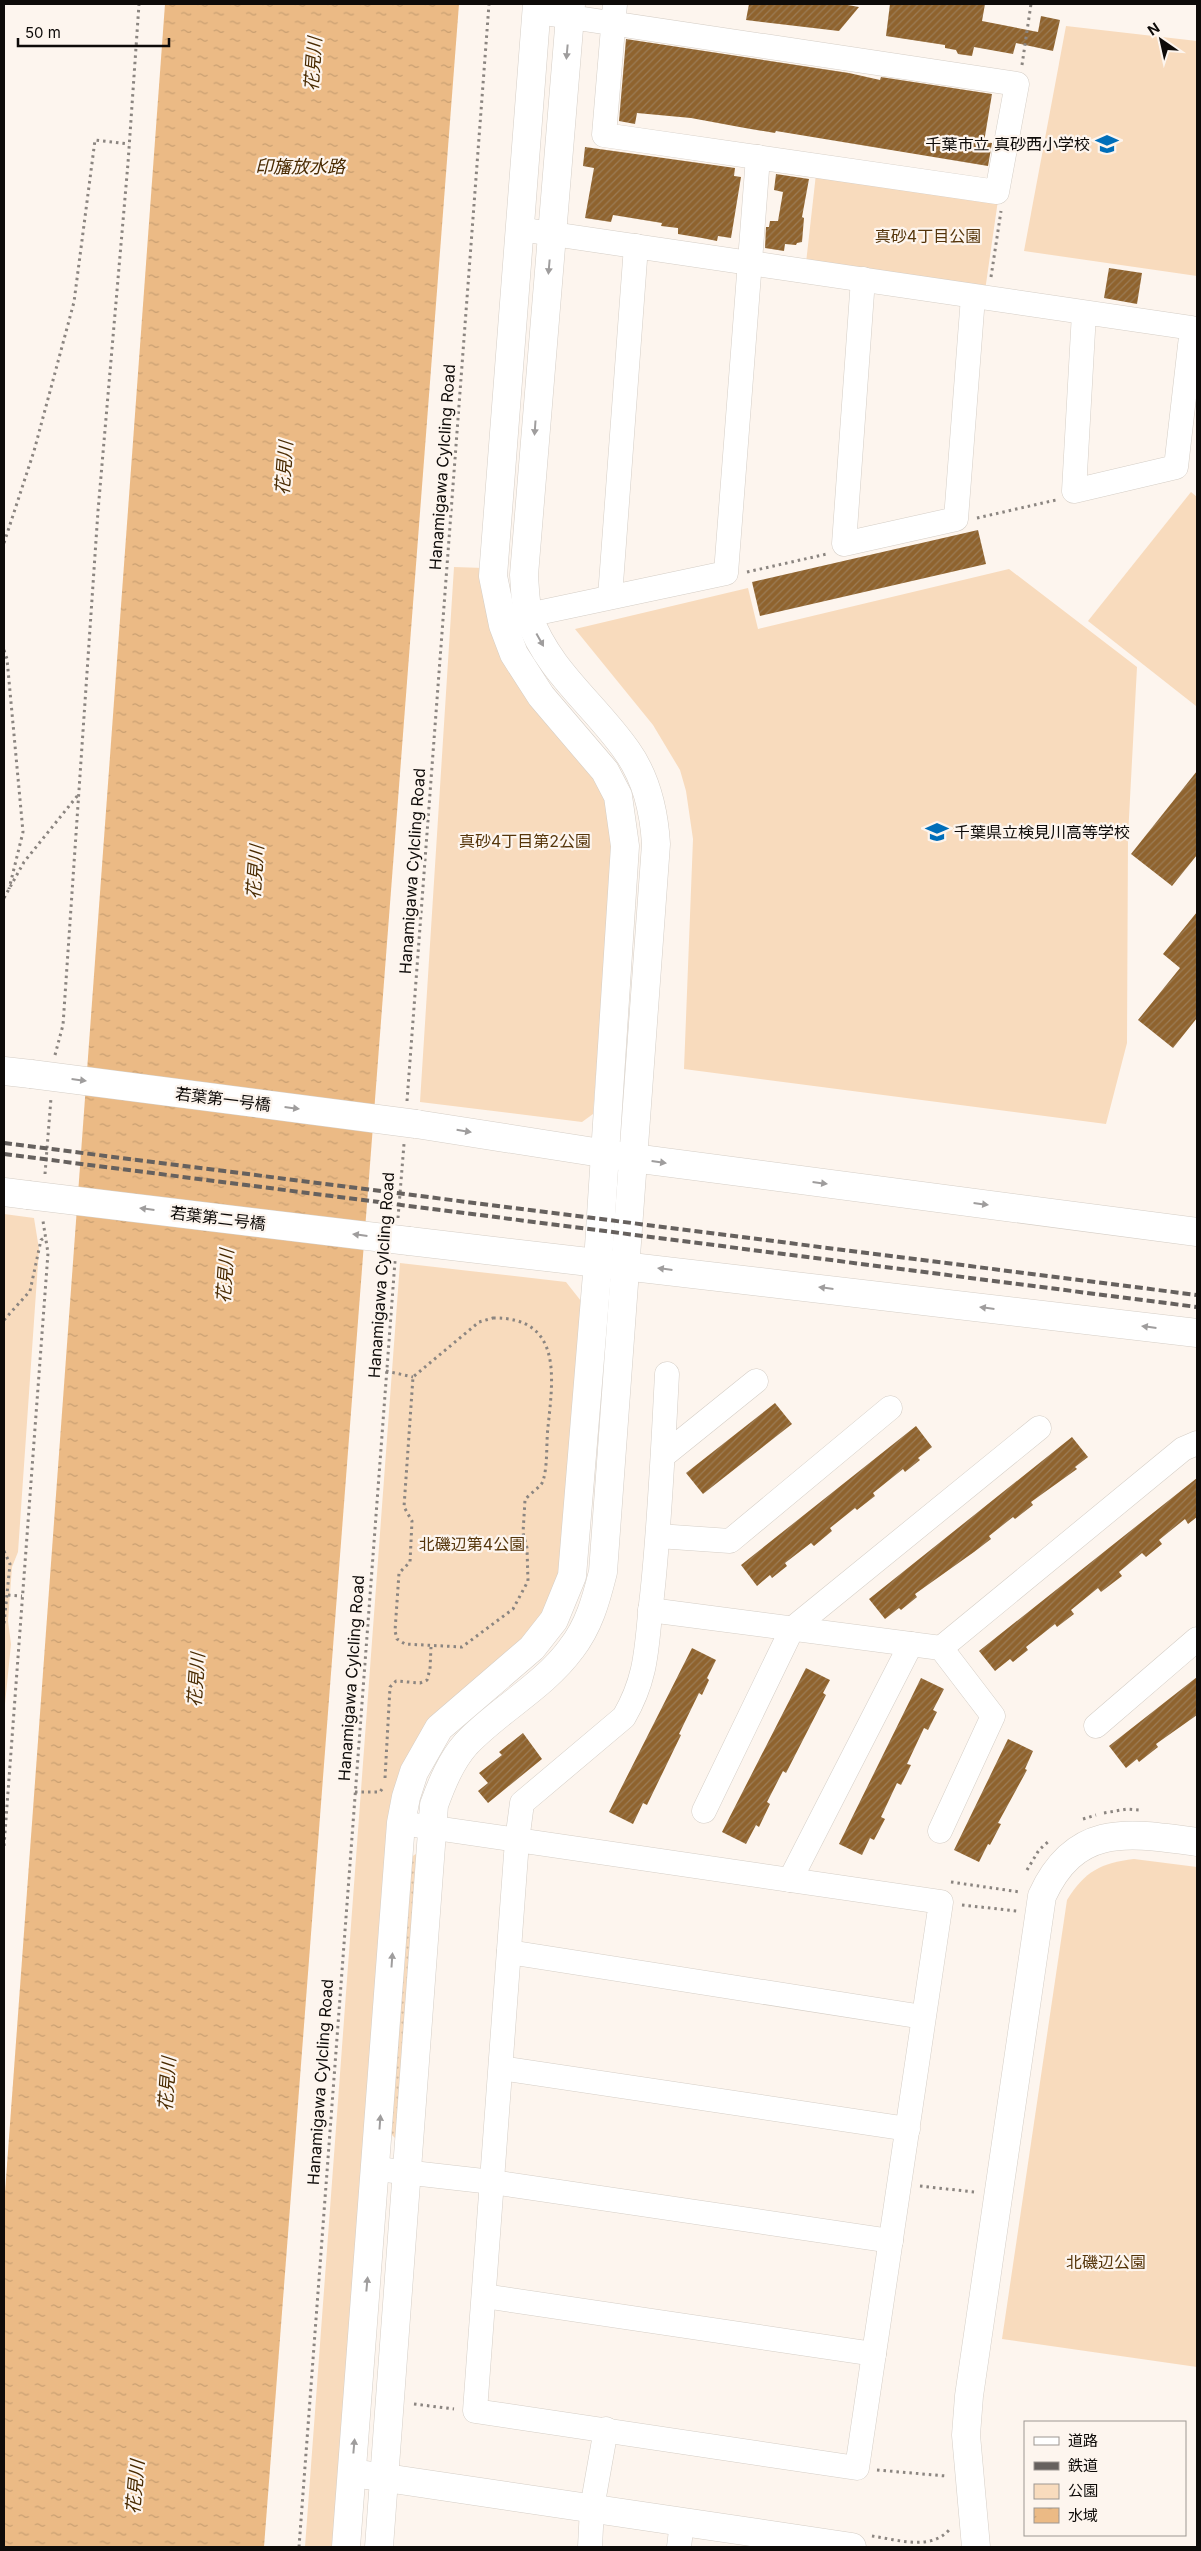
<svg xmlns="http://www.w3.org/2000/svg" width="1201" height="2551" viewBox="0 0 1201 2551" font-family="Inter,'Noto Sans JP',sans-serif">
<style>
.grass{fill:url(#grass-dots)}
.park{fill:#f8dbbd}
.water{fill:url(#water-ripples)}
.building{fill:url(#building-hatch)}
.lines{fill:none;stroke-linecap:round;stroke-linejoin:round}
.street-casing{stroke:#d5cec6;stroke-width:25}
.secondary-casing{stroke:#d5cec6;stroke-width:29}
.path{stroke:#8b8580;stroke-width:3;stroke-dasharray:2.5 4;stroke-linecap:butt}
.street{stroke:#fff;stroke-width:24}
.secondary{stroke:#fff;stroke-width:28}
.rail{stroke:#66615e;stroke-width:4;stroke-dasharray:8 4;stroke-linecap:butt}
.secondary-bridge-casing{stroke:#d5cec6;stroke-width:29;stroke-linecap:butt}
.secondary-bridge{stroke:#fff;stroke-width:28}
.oneway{fill:#9f9d9d}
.labels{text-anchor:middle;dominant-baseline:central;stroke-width:4.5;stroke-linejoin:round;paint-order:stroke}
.poi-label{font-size:16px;fill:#0e0b09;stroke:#fdf5ee;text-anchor:end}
.park-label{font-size:16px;fill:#55350a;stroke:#fdf5ee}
.street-label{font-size:16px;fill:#0e0b09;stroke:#fdf5ee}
.water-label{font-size:18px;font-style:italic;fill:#492a00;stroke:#fdf5ee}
</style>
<defs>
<pattern id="grass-dots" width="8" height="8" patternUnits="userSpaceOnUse" patternTransform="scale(1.25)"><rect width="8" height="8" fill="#f8dbbd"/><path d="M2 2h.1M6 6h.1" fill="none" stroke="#d3bba1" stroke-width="1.8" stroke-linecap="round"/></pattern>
<pattern id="water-ripples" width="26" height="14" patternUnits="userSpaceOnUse" patternTransform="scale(1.25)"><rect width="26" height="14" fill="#ebba85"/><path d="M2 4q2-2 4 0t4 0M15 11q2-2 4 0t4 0" fill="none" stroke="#c89f72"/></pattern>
<pattern id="building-hatch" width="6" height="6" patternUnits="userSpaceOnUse" patternTransform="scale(1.25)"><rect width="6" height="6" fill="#8f632e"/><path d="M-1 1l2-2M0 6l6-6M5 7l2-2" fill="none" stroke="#9b7c56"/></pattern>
</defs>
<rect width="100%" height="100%" fill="#fdf5ee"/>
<!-- grass -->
<path class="grass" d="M416,1854L418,1855L398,2137L395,2138L391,2134L411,1857Z"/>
<!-- park -->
<g class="park">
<path d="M1066,26L1197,41V276L1024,251Z"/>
<path d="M816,174L998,200L985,291L806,263Z"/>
<path d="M1191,492L1197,497L1196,706L1088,621Z"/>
<path d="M454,567L484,568L490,619L589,763L615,824L593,1114L582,1122L420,1102Z"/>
<path d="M1009,569L1137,667L1128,836L1127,1043L1106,1124L684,1069L693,839L686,791L680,770L653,725L575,629L748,588L758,629Z"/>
<path d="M4,1214L34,1218L39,1249L18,1552L12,1567L8,1621L11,1644L4,1714Z"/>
<path d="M400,1263L566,1282L581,1301L563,1578L548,1611L404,1765L339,2547H305Z"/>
<path d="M1134,1859L1197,1867V2367L1002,2339L1067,1900C1085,1871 1101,1863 1134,1859Z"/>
</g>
<!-- water -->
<path class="water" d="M165,4H459L264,2547H4V2206Z"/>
<!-- building -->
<g class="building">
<path d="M749,4H842L859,7L839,31L746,20Z"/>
<path d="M890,4H985L982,21L1038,32L1041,16L1060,20L1053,51L1016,43L1013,54L974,47L972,56L958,54L956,50L945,48V45L886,36Z"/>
<path d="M626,39L849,73L880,80L881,77L992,94L984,142L992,143L988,166L776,131L775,133L745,128L691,118L637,113L635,124L619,121Z"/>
<path d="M585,147L735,168L734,176L741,177L731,238L718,236L717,241L702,238L678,234V228L661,226L662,223L613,215L611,222L585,218L594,168L583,166Z"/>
<path d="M776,174L809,179L802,217L804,218L802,242L797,243L796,245L785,244L784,251L765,248L766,227H769L770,221H778L783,192L774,190Z"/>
<path d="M1109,268L1142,273L1137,304L1104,298Z"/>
<path d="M978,530L986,564L760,616L752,582Z"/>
<path d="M1197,771V855L1172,886L1131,854Z"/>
<path d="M1197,912V1018L1173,1048L1138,1020L1180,968L1163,954Z"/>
<path d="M775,1403L792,1424L703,1494L686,1473Z"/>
<path d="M916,1426L932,1447L918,1458L920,1460L905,1472L903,1469L873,1493L875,1496L857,1510L855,1508L830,1528L832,1531L814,1546L811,1543L785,1563L787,1566L772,1578L770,1575L757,1586L741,1565Z"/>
<path d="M1072,1437L1088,1457L1075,1467L1077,1469L1031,1502L1033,1505L1015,1519L1013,1517L989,1536L991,1539L974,1552L915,1594L917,1597L901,1610L899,1608L885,1619L869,1599Z"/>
<path d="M1197,1478V1517L1188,1524L1185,1519L1159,1540L1162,1544L1146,1557L1142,1553L1119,1572L1122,1576L1101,1592L1098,1588L1071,1610L1074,1614L1057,1627L1055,1624L1026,1647L1028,1650L1013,1662L1010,1659L995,1671L979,1651Z"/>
<path d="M692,1648L716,1660L707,1678L709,1680L702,1695L699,1693L679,1734L681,1735L647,1805L643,1803L633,1824L609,1812Z"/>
<path d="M806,1668L830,1680L823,1693L826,1695L786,1773L783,1771L767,1802L770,1804L759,1827L756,1825L746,1844L722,1832Z"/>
<path d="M1197,1677V1715L1156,1744L1158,1747L1139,1762L1137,1759L1126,1768L1109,1746Z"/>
<path d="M921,1678L944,1689L933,1710L937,1712L928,1730L924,1728L907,1764L911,1765L901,1785L897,1783L881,1817L885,1819L874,1840L870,1838L862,1855L839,1844Z"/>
<path d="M523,1733L542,1759L488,1803L478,1791L488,1783L479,1773L502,1755L499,1752Z"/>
<path d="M1008,1739L1033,1751L1025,1769L1027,1770L998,1823L1001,1824L990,1845L988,1844L979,1862L954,1850Z"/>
</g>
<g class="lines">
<defs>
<g id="street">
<path d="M537,12L1017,84L997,192L604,135L615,4"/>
<path d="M519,229L1192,328L1176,467L1074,491L1084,313"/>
<path d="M863,279L844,544L956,519L973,297"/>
<path d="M610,597L636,246"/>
<path d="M511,622L528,615L726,573L758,157"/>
<path d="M663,1456L756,1381"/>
<path d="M658,1536L730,1541L890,1408"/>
<path d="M650,1610L941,1648L993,1716L940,1831"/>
<path d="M941,1648L1183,1449L1197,1443"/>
<path d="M1096,1726L1197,1639"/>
<path d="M704,1811L792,1629L1039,1428"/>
<path d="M401,1823L941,1902L857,2468L475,2411L517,1841L522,1803L624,1717C649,1674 646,1643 652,1596C660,1522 663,1448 667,1374"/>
<path d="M790,1880L911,1644"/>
<path d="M509,1952L923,2017"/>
<path d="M501,2068L908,2129"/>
<path d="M377,2169L492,2182L891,2241"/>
<path d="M484,2296L874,2354"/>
<path d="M590,2547L592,2508L606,2429"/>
<path d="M679,2547L682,2522"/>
</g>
<g id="secondary">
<path d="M4,1071L31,1074"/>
<path d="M416,1124L633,1158L1197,1232"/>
<path d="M4,1192L28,1195"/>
<path d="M409,1241L1197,1333"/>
<path d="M366,2475L852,2547"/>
<path d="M346,2547L401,1823L406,1797L414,1772L439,1728L532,1648L554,1620L572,1576L598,1262L625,846L618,796L605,771L541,696L514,654L503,625L493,576L537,4"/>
<path d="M379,2547L434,1805C442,1783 451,1761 466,1744C498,1710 543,1687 571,1649C589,1626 596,1600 603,1572L656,844C654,811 647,779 627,751C596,706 547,670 529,617C525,604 525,588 524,575L571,4"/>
<path d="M976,2547L966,2435L969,2396L1042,1896C1076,1822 1129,1833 1197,1842"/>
</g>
</defs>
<!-- street casing -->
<use href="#street" class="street-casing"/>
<!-- secondary casing -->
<use href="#secondary" class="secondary-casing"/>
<!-- path -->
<g class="path">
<path d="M1022,65L1031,4"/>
<path d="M991,277L1001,211"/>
<path d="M977,518L1056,500"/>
<path d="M4,543L34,451L74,302L95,140L129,144"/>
<path d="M747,572L827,554"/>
<path d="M4,650L7,659L23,832L9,889"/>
<path d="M4,898L24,862L78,795"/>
<path d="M55,1055L63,1025L98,511L128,163L139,4"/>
<path d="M407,1101L489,4"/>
<path d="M45,1174L51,1098"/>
<path d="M398,1218L404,1144"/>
<path d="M493,1318C563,1317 553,1378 548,1427C546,1443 548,1465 543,1481C541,1487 529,1494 525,1500L523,1533L527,1548L528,1581L513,1609L462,1647L405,1644L397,1639L395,1631L399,1573L410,1562L412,1521L404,1507L413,1377L479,1322Z"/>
<path d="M4,1320L30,1291L41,1240L44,1238"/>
<path d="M386,1371L413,1377"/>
<path d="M4,1551L10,1564L4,1624"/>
<path d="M8,1595L22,1596"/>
<path d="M385,1778L390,1687L396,1681L420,1683L427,1680L430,1669L431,1647"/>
<path d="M355,1792H380L382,1789"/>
<path d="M1104,1813L1127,1809L1140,1810"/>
<path d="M1083,1819L1096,1815"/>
<path d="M4,1846L48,1253L43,1221"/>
<path d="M1027,1870L1039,1850L1050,1840"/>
<path d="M951,1882L1020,1892"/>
<path d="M962,1905L1017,1911"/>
<path d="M920,2186L974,2192"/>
<path d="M414,2404L454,2409"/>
<path d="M877,2470L946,2476"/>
<path d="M872,2536C899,2540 931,2551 950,2529"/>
<path d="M299,2547L395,1261"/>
</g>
<!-- street -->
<use href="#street" class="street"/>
<!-- secondary -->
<use href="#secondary" class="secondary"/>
<!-- rail -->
<g class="rail">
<path d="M4,1143L1197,1295"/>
<path d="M4,1154L1197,1307"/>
</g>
<defs>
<g id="secondary-bridge">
<path d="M31,1074L416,1124"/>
<path d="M28,1195L409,1241"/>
</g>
</defs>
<!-- secondary-bridge casing -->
<use href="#secondary-bridge" class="secondary-bridge-casing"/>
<!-- secondary-bridge -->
<use href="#secondary-bridge" class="secondary-bridge"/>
</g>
<!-- one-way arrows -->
<defs><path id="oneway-solid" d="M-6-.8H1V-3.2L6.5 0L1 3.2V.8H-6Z" transform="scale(1.25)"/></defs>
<g class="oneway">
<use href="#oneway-solid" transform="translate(567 52) rotate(95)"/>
<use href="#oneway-solid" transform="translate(549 267) rotate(95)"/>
<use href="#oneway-solid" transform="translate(535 428) rotate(94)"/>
<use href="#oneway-solid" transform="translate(540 640) rotate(61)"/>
<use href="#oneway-solid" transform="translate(79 1080) rotate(7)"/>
<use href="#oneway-solid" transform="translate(292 1108) rotate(7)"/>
<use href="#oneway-solid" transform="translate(464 1131) rotate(9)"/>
<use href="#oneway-solid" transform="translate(659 1162) rotate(8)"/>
<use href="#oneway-solid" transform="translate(820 1183) rotate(7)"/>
<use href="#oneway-solid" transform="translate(981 1204) rotate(7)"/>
<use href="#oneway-solid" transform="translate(147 1209) rotate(-173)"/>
<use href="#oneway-solid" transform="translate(360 1235) rotate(-173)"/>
<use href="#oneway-solid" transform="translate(665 1269) rotate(-173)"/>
<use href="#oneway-solid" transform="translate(826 1288) rotate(-173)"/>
<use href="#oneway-solid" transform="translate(987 1308) rotate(-173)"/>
<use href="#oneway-solid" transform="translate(1149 1327) rotate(-173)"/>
<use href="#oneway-solid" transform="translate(392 1960) rotate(-86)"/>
<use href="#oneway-solid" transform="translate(380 2122) rotate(-86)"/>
<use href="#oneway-solid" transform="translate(367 2284) rotate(-85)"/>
<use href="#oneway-solid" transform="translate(354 2446) rotate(-85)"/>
</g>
<!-- icons -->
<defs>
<symbol id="school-bare" viewBox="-9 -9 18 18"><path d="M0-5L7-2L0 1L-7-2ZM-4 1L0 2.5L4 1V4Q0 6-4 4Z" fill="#006eb9" stroke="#fdf5ee" stroke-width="2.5" paint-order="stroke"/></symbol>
</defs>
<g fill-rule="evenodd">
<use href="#school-bare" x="1091" y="128" width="32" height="32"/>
<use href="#school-bare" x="921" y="816" width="32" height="32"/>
</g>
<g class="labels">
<!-- poi labels -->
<g class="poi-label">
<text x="1090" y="144">千葉市立 真砂西小学校</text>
<text x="954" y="832" text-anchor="start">千葉県立検見川高等学校</text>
</g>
<!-- park labels -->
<g class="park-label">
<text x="928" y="236">真砂4丁目公園</text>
<text x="525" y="841">真砂4丁目第2公園</text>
<text x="472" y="1544">北磯辺第4公園</text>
<text x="1106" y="2262">北磯辺公園</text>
</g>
<!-- street labels -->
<g class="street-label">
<text transform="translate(442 467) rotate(-86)">Hanamigawa Cylcling Road</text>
<text transform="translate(412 871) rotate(-86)">Hanamigawa Cylcling Road</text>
<text transform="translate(223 1099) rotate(7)">若葉第一号橋</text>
<text transform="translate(218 1218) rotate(7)">若葉第二号橋</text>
<text transform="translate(381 1275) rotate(-86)">Hanamigawa Cylcling Road</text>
<text transform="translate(351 1678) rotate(-86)">Hanamigawa Cylcling Road</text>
<text transform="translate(320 2082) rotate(-86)">Hanamigawa Cylcling Road</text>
</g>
<!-- water labels -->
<g class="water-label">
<text transform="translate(313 64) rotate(-86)">花見川</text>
<text x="300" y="166">印旛放水路</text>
<text transform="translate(284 468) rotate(-86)">花見川</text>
<text transform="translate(255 872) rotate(-86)">花見川</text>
<text transform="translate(225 1276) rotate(-86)">花見川</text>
<text transform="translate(196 1680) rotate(-86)">花見川</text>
<text transform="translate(167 2084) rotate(-86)">花見川</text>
<text transform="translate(135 2487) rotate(-85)">花見川</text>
</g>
</g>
<!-- border -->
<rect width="1201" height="2551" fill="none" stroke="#0e0b09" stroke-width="10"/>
<!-- legend -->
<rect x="1024" y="2421" width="162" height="115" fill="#fdf5ee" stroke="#9d9792"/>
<rect x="1034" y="2437" width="25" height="8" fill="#ffffff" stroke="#9d9792"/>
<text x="1068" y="2446" font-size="15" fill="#0e0b09">道路</text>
<rect x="1034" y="2462" width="25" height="8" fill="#66615e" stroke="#9d9792"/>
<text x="1068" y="2471" font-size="15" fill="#0e0b09">鉄道</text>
<rect x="1034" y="2484" width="25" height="15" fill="#f8dbbd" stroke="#9d9792"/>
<text x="1068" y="2496" font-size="15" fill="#0e0b09">公園</text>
<rect x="1034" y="2508" width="25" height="15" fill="url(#water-ripples)" stroke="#9d9792"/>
<text x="1068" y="2521" font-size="15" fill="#0e0b09">水域</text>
<!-- north arrow -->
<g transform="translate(1161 40) rotate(326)" stroke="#fdf5ee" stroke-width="4" paint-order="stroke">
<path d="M0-4L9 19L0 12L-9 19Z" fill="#0e0b09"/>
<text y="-8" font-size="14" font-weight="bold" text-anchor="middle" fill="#0e0b09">N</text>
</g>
<!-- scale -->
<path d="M18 38v8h151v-8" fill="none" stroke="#0e0b09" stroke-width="2.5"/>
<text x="25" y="38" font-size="15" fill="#0e0b09" stroke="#fdf5ee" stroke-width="4" paint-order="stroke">50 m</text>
</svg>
